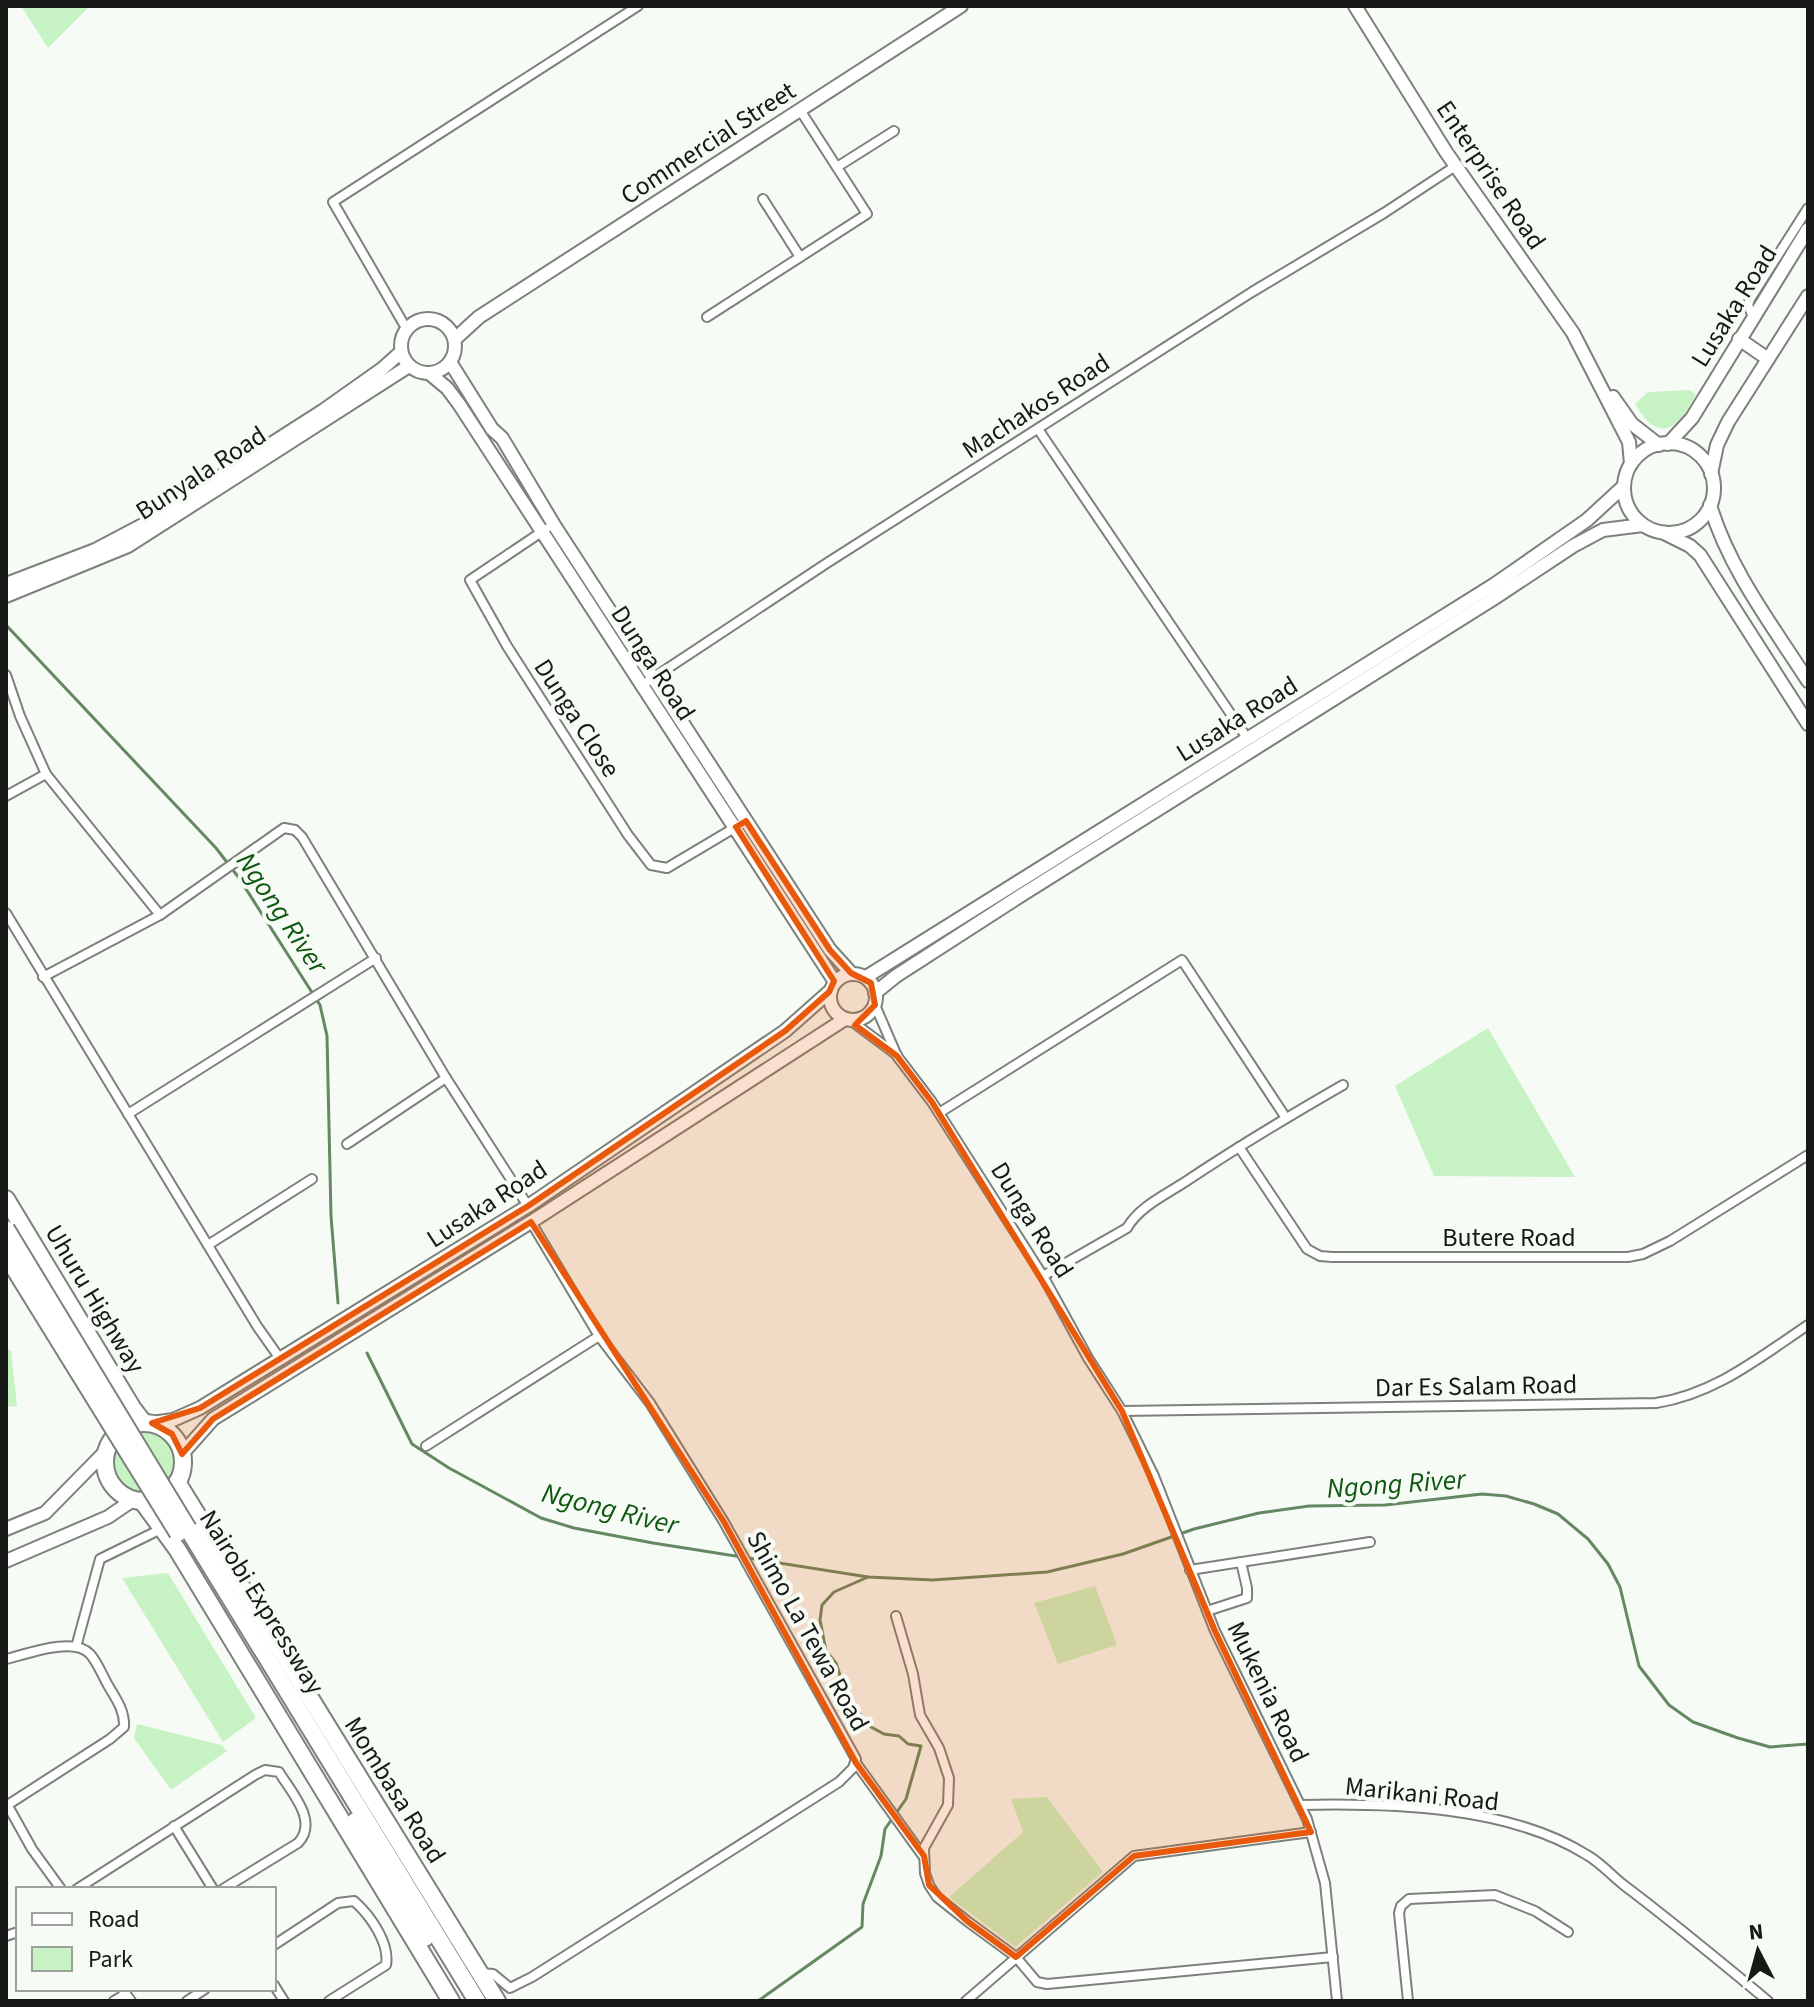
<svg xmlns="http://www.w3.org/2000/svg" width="1814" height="2007" viewBox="0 0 1814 2007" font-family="'Source Sans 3',sans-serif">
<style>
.green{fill:#c7f3c4}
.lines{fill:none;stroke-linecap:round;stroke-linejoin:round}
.stream{stroke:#658863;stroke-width:3}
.street-casing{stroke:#7c817b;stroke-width:12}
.secondary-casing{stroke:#7c817b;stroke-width:16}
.highway-casing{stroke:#7c817b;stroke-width:20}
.street{stroke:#fff;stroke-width:8}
.secondary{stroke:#fff;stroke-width:12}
.highway{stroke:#fff;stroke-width:16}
.highway-bridge-casing{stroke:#7c817b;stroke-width:20;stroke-linecap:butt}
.highway-bridge{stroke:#fff;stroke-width:16}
.marked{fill:#e8590c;fill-opacity:0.2;stroke:#e8590c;stroke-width:6;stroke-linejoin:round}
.labels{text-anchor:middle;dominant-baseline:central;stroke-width:8;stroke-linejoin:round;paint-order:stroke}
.street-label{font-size:26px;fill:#171917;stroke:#f6fcf5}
.water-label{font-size:28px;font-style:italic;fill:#0f5711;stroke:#f6fcf5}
</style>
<rect width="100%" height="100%" fill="#f6fcf5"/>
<!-- green -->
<g class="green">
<path d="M21,6H89V7L48,48Z"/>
<path d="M1689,390L1696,394C1679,427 1660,447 1635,404L1648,392Z"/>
<path d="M1488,1028L1575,1177L1434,1176L1395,1086Z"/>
<path d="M6,1350H11L17,1406L6,1407Z"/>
<circle cx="144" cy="1462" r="31"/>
<path d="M168,1573L256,1718L223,1742L122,1578Z"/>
<path d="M1095,1586L1117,1645L1058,1664L1034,1603Z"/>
<path d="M137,1724L221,1745L227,1751L171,1790L134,1738Z"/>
<path d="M1047,1797L1103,1872L1015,1947L949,1897L1023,1832L1011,1799Z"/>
</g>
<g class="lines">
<!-- stream -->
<g class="stream">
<path d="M6,625L216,848L239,878L320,1005L327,1036L331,1216L338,1303"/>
<path d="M367,1353L412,1444L449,1468L541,1518L574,1528L653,1543L868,1577L933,1580L1047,1572L1123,1554L1194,1529L1259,1513L1309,1506L1385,1505L1482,1494L1506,1496L1534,1504L1558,1514L1588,1539L1608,1564L1620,1587L1639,1666L1669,1705L1693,1722L1738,1738L1770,1747L1808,1744"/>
<path d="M758,2001L862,1927L863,1904L881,1856L885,1829L906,1799L921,1746L908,1744L899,1736L884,1734L871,1727L848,1700L836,1663L826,1651L820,1620L822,1605L834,1592L868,1577"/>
</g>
<defs>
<g id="street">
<path d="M837,167L894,131"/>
<path d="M763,199L800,257"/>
<path d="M707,317L867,214L800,110"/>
<path d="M1753,317L1748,305L1750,299L1808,208"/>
<path d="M406,328L333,202L638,6"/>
<path d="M1038,429L1247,738"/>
<path d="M546,529L470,580L507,646L628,835L651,865L667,868L746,821"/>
<path d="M6,675L20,716L46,774L160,915"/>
<path d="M641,686L827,563L1252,292L1384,213L1457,165"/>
<path d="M6,796L46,774"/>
<path d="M6,913L257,1326L281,1360"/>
<path d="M43,977L160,915L284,828L295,830L302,837L446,1078L528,1206"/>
<path d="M875,1005L897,1056L932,1102L1043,1276L1088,1358L1122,1411L1154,1476L1215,1631L1307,1819L1325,1883L1337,2001"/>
<path d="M850,1020L897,1055"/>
<path d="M939,1113L1182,960L1286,1118"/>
<path d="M128,1114L376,958"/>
<path d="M347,1144L446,1078"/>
<path d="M1239,1147L1307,1249L1320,1256L1332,1257H1628L1643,1254L1670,1241L1808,1155"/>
<path d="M208,1245L312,1179"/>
<path d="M1043,1276L1127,1228C1139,1207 1165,1195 1185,1182C1236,1148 1289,1116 1343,1085"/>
<path d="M1122,1411L1656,1403C1715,1394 1760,1357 1808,1325"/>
<path d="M426,1446L599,1336"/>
<path d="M1190,1570L1370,1542"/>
<path d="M1207,1611L1247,1598V1588L1241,1562"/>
<path d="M896,1616L913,1674L920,1715L939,1748L949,1778L948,1805L924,1848L925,1873L929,1885L937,1897L967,1921L1016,1957L1037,1982L1047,1984L1333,1957"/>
<path d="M76,1647L100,1559L161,1529"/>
<path d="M6,1659C27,1654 74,1636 90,1654C98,1663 103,1677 109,1687C117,1700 125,1712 124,1727L110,1739L6,1806"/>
<path d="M856,1763L923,1856"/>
<path d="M1301,1805C1391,1803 1509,1806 1587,1855C1601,1863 1612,1876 1625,1886C1674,1923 1721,1962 1768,2001"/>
<path d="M8,1806L32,1849L61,1889"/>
<path d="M174,1826L213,1889"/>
<path d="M77,1889L255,1775L265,1770L279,1772C291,1792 319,1821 298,1843L223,1889"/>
<path d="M6,1936L18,1932"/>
<path d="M274,1945L338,1903L354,1901C370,1915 390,1943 386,1965L329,2001"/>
<path d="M480,1973L493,1974L510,1988L532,1977L839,1782L853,1768L856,1759L724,1522L650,1403L599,1336L531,1222"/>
<path d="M274,1985L284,2001"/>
<path d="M122,1989L131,2001"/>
<path d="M114,2001L126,1994"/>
<path d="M187,2001L205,1989"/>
<path d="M966,2001L1134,1856L1311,1832"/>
<path d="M1408,2001L1399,1913L1401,1906L1409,1899L1495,1895L1535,1911L1568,1932"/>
</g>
<g id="secondary">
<path d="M1355,6L1446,152L1573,333L1629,442L1631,464"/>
<circle cx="428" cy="346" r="27"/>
<path d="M455,339L479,317L961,6"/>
<path d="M1739,339L1768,359"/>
<path d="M450,362L492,429L502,438L554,525L830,950L851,973"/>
<path d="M429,373L447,388L459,404L835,982"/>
<path d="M1613,397L1632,424L1659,445"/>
<circle cx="1669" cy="488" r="45"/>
<path d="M1668,444L1692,418L1808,229"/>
<path d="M1711,474L1717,445L1728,422L1808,296"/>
<path d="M1710,505C1729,569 1772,625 1808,681"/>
<path d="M1666,534L1690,546L1700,555L1808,724"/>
<path d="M6,584L95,550L152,520L324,410L382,369L401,352"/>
<path d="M6,596L128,546L409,366"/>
<circle cx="853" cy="997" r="23"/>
<path d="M866,977L1495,584L1587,520L1624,486"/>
<path d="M875,993L896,976L1020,896L1493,599L1573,546L1603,530L1643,525"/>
<path d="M152,1423L173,1420L200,1408L528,1206L785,1031L829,992"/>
<path d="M182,1454L213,1419L531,1222L845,1019"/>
<path d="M6,1529L45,1513L105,1452"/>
<path d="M6,1561L108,1517L133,1500"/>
</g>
<g id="highway">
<path d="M6,1199L133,1409L144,1423"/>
<circle cx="144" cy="1462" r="39"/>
<path d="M177,1482L497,2001"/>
<path d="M142,1501L177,1549L451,2001"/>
<path d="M188,1529L477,2001"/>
<path d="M355,1821L425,1938"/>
</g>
</defs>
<!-- street casing -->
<use href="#street" class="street-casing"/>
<!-- secondary casing -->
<use href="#secondary" class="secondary-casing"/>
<!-- highway casing -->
<use href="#highway" class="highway-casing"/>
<!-- street -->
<use href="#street" class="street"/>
<!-- secondary -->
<use href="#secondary" class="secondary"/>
<!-- highway -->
<use href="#highway" class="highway"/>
<defs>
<g id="highway-bridge">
<path d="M6,1229L188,1529"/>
<path d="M6,1255L178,1533"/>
</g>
</defs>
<!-- highway-bridge casing -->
<use href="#highway-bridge" class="highway-bridge-casing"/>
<!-- highway-bridge -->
<use href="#highway-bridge" class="highway-bridge"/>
</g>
<!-- marked area -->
<path class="marked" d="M746,821L830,950L851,973L871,983L875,1005L855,1025L897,1056L932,1102L1122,1411L1215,1631L1311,1832L1134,1856L1016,1957L967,1921L929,1885L924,1856L856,1763L724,1522L531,1222L213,1419L182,1454L172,1434L152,1423L200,1408L528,1206L785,1031L829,992L834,981L736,827Z"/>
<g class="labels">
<!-- street labels -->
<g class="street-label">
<text transform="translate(708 143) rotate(-33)">Commercial Street</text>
<text transform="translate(1491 175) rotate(56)">Enterprise Road</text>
<text transform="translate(1734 306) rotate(-58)">Lusaka Road</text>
<text transform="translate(1036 406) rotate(-33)">Machakos Road</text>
<text transform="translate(201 473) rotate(-33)">Bunyala Road</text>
<text transform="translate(653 663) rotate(57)">Dunga Road</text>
<text transform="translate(577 718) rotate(57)">Dunga Close</text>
<text transform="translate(1237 719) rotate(-32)">Lusaka Road</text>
<text transform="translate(487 1204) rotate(-33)">Lusaka Road</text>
<text transform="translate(1032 1220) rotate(58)">Dunga Road</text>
<text x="1509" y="1237">Butere Road</text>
<text transform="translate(95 1299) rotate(59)">Uhuru Highway</text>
<text transform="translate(1476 1386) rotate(-1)">Dar Es Salam Road</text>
<text transform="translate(262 1602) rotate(58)">Nairobi Expressway</text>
<text transform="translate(808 1631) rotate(61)">Shimo La Tewa Road</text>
<text transform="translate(1268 1692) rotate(64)">Mukenia Road</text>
<text transform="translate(395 1790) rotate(58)">Mombasa Road</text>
<text transform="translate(1422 1794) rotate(6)">Marikani Road</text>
</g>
<!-- water labels -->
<g class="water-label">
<text transform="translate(282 913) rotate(56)">Ngong River</text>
<text transform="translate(1396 1484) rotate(-4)">Ngong River</text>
<text transform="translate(610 1509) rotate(14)">Ngong River</text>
</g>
</g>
<!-- border -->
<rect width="1814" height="2007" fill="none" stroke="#171917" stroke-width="16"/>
<!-- legend -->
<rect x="16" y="1887" width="260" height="104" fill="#f6fcf5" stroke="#9da19c" stroke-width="2"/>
<rect x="32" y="1913" width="40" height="12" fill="#ffffff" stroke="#9da19c" stroke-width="2"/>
<text x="88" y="1927" font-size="24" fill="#171917">Road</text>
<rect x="32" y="1947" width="40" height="24" fill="#c7f3c4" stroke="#9da19c" stroke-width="2"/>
<text x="88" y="1967" font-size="24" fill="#171917">Park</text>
<!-- north arrow -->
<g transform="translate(1758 1951) rotate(354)" stroke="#f6fcf5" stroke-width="6" paint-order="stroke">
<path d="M0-6L14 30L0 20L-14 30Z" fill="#171917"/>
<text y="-12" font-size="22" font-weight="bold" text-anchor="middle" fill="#171917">N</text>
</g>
</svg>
